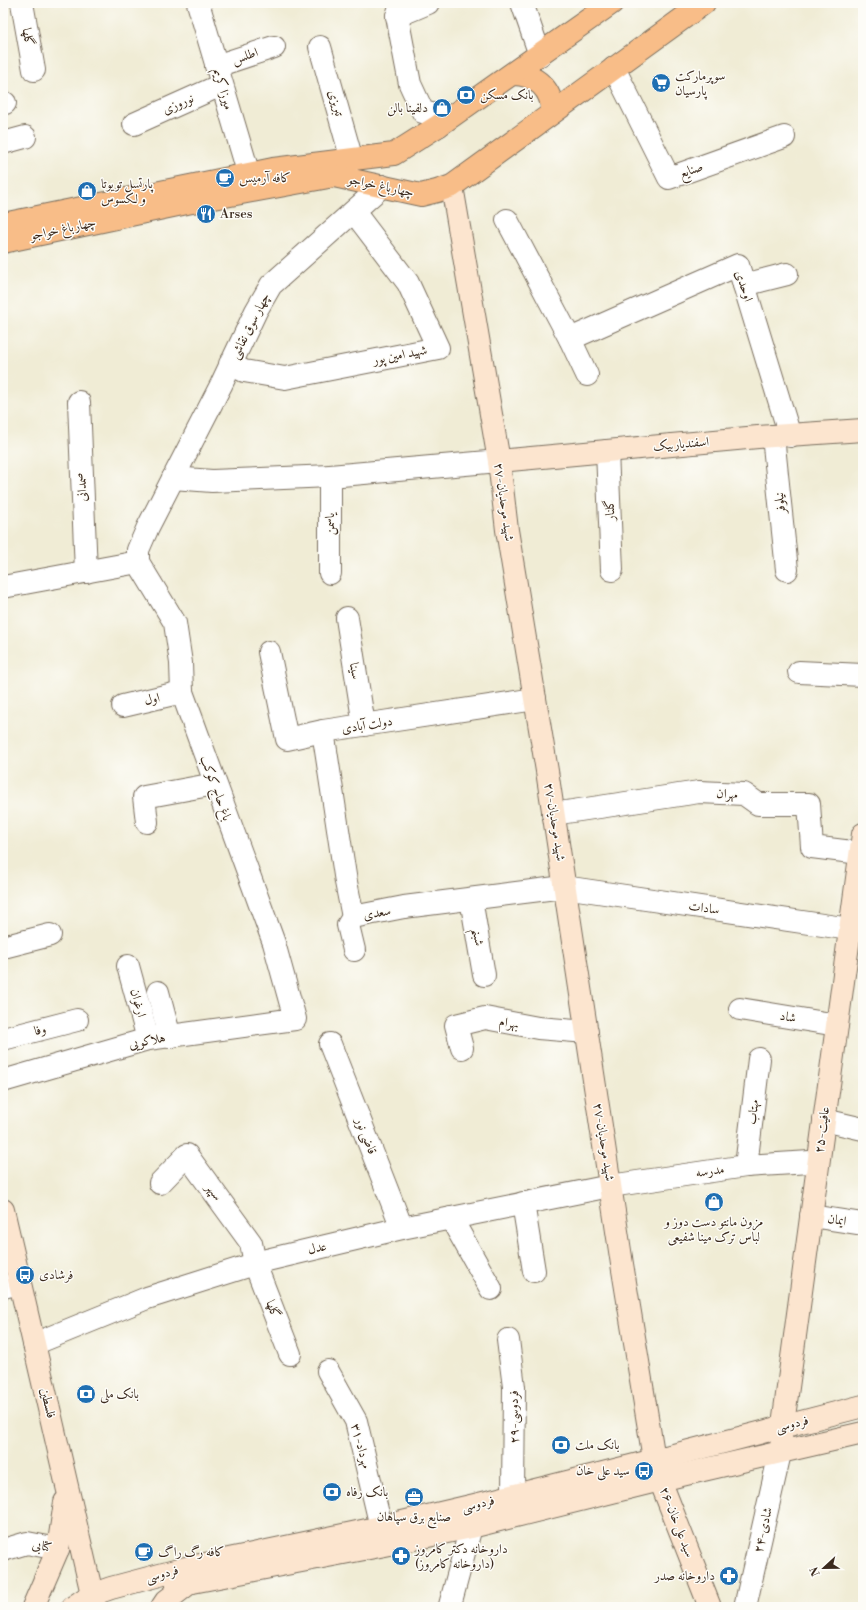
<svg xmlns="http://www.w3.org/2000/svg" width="866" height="1610" viewBox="0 0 866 1610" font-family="'Libre Bodoni',Amiri,serif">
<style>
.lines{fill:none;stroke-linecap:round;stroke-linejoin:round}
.street-casing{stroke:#7a6e5e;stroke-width:24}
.secondary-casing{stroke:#7a6e5e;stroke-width:24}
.primary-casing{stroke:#7a6e5e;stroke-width:24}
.street{stroke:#fff;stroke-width:22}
.secondary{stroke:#fce5cf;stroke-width:22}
.primary{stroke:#f8bd88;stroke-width:22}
.labels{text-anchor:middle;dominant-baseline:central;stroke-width:3;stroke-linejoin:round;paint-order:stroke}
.street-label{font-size:13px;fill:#3b2a1e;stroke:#fdfcf7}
.poi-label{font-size:13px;fill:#3b2a1e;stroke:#fdfcf7;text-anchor:start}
</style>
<rect width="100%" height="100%" fill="#fdfcf7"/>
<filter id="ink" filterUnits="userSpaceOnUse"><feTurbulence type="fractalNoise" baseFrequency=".025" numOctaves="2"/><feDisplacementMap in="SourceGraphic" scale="8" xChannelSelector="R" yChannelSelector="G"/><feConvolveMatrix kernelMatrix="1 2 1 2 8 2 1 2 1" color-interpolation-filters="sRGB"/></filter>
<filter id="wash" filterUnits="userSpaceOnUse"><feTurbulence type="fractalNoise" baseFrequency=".012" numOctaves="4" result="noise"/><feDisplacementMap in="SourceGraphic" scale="16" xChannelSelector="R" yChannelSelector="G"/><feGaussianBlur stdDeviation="0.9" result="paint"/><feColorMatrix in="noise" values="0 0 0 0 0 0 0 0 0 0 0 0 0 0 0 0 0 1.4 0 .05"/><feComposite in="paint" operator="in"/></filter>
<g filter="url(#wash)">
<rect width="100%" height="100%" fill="#f0ecd5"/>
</g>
<g filter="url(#ink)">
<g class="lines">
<defs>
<g id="street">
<path d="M22,3L34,70"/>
<path d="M198,3L249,175"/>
<path d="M401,3L397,16L428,3"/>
<path d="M522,3L540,55"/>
<path d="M397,16L410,84L423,112L431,114L438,126"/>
<path d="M320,47L352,160"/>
<path d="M216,66L274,47"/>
<path d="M614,68L669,178L784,137"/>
<path d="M3,103H5"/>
<path d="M134,124L221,85"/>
<path d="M3,143L25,137"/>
<path d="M507,220L570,339L587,375"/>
<path d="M744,285L787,274"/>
<path d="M570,339L738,265L790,436"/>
<path d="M230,364L244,371L285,378L438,348L408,283L354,212"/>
<path d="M79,402L86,572"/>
<path d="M773,436L787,570"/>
<path d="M607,451L612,570"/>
<path d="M330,476V573"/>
<path d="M173,478L212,481L330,476L499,461"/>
<path d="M3,587L138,562V550L148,527L221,385L256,311L271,285L382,186"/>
<path d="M347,618L364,725"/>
<path d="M269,652L287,739L323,731L535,699"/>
<path d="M799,672L863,675"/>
<path d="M123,706L182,692"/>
<path d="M323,731L346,882L353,917"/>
<path d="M553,814L699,792L744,794L758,804H809L812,847L860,853"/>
<path d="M147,822L144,797L215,784"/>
<path d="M471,899L484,975"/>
<path d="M353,917L404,907L564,887L843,928"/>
<path d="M353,917L348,925L354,950"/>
<path d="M3,947L50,935"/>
<path d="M128,966L148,1039"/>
<path d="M158,992L170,1037"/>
<path d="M740,1009L837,1025"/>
<path d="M3,1039L77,1020"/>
<path d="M330,1044L402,1228"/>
<path d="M462,1048L456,1025L485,1018L538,1028L587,1032"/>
<path d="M3,1081L148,1039L295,1019L274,943L182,692L181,663L175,623L138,562"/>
<path d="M824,1120L863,1129"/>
<path d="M746,1166L759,1059"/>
<path d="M160,1183L187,1155L251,1243L255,1264L290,1354"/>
<path d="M523,1203L534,1271"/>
<path d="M811,1216L863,1224"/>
<path d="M451,1218L491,1289"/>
<path d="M3,1287L20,1283"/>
<path d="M508,1340L514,1387L513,1495"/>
<path d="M34,1344L147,1298L267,1260L402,1228L610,1186L746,1166L810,1162"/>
<path d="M328,1371L356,1421L381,1527"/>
<path d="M3,1550L27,1543L58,1549"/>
<path d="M452,1607L450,1605L471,1527"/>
<path d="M745,1607L780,1453"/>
</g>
<g id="secondary">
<path d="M452,186L499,461L507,530L547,771L622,1264L654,1459L660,1480L710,1607"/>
<path d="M499,461L758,437L863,430"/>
<path d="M3,1210L95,1607"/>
<path d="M781,1439L863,834"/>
<path d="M177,1585L385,1545L471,1527L660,1480L863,1433"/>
<path d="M33,1607L58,1549L65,1502"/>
<path d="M73,1607L91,1595L111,1588L186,1568L381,1527L479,1504L639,1464L863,1406"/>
<path d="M162,1607L166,1601L192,1581"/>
</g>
<g id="primary">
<path d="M513,74C536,74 553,90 552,113"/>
<path d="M3,224L273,169L394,154L438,126L612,3"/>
<path d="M3,242L187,203L334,176L421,195L437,191L452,186L704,3"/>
</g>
</defs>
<!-- street casing -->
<use href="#street" class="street-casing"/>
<!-- secondary casing -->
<use href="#secondary" class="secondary-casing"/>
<!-- primary casing -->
<use href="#primary" class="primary-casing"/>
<!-- street -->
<use href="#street" class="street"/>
<!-- secondary -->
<use href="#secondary" class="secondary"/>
<!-- primary -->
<use href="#primary" class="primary"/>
</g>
</g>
<!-- icons -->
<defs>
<symbol id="supermarket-disc" viewBox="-11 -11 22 22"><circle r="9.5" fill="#1f6fb2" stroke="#fdfcf7"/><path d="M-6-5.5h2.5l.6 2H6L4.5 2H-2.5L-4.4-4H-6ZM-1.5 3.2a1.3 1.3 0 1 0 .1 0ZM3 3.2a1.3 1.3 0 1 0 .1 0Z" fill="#fff"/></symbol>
<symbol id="bank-disc" viewBox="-11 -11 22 22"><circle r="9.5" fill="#1f6fb2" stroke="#fdfcf7"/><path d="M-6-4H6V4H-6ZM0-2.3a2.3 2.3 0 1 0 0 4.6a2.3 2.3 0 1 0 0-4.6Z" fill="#fff"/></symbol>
<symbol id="shop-disc" viewBox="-11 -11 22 22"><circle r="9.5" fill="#1f6fb2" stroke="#fdfcf7"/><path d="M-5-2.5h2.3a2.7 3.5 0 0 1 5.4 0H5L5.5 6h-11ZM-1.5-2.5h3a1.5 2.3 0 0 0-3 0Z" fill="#fff"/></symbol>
<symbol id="cafe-disc" viewBox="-11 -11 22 22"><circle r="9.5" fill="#1f6fb2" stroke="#fdfcf7"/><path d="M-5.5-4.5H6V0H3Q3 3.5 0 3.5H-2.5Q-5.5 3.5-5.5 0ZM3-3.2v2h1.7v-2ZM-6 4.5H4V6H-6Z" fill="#fff"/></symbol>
<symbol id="restaurant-disc" viewBox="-11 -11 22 22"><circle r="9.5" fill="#1f6fb2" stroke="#fdfcf7"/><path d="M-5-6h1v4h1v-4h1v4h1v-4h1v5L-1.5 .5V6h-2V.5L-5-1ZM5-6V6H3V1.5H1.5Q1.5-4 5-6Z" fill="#fff"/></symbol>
<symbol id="bus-disc" viewBox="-11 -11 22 22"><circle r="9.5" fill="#1f6fb2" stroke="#fdfcf7"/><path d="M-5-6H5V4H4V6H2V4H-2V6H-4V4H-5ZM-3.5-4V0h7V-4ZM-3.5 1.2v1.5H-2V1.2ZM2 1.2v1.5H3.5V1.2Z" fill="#fff"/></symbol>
<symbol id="office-disc" viewBox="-11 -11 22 22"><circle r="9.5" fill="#1f6fb2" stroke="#fdfcf7"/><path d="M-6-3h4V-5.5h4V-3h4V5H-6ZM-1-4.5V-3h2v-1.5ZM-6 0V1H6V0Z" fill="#fff"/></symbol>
<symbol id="pharmacy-disc" viewBox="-11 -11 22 22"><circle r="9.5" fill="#1f6fb2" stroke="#fdfcf7"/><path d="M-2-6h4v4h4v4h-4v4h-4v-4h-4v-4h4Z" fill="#fff"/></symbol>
</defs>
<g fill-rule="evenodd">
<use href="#supermarket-disc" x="650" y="72" width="22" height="22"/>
<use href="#bank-disc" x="455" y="84" width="22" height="22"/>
<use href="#shop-disc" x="431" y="97" width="22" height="22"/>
<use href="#cafe-disc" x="214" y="167" width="22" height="22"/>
<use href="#shop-disc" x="76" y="180" width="22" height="22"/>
<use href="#restaurant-disc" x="195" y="203" width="22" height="22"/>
<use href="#shop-disc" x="703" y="1191" width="22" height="22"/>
<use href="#bus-disc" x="14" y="1264" width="22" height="22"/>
<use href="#bank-disc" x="75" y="1383" width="22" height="22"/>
<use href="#bank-disc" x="550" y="1434" width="22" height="22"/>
<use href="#bus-disc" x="633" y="1460" width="22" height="22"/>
<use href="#bank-disc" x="321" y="1481" width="22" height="22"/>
<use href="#office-disc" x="403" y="1486" width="22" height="22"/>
<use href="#cafe-disc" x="133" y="1541" width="22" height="22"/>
<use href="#pharmacy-disc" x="390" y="1545" width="22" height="22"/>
<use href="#pharmacy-disc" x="718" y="1565" width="22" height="22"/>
</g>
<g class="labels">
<!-- street labels -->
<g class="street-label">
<text transform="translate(28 37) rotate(80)">گلها</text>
<text transform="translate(245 56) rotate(-18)">اطلس</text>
<text transform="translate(223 89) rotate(74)">میرزا کریم</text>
<text transform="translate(336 103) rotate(74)">تبریزی</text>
<text transform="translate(178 104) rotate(-24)">نوروزی</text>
<text transform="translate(691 170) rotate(-20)">صنایع</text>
<text transform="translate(381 186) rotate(12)">چهارباغ خواجو</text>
<text transform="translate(63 229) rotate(-12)">چهارباغ خواجو</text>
<text transform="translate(744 286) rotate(72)">اوحدی</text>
<text transform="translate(250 326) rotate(-63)">چهار سوق نقاشی</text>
<text transform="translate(400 355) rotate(-11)">شهید امین پور</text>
<text transform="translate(681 444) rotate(-5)">اسفندیاربیک</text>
<text transform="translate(82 487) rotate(-92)">صمدانی</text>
<text transform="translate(504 502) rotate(82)">۲۷-شهید موحدیان</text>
<text transform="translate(780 503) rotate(-96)">نیلوفر</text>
<text transform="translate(610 510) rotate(-93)">گلنار</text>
<text transform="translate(330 524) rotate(-90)">یاسمن</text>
<text transform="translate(355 671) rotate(81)">سینا</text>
<text transform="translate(152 699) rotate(-13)">اول</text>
<text transform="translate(367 725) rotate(-9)">دولت آبادی</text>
<text transform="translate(216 788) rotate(70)">باغ حاج کوکب</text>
<text transform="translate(727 794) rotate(4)">مهران</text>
<text transform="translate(555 822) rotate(81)">۲۷-شهید موحدیان</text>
<text transform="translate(704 908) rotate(8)">سادات</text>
<text transform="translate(377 913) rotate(-11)">سعدی</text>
<text transform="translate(478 937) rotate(80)">شبنم</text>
<text transform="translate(138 1003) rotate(75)">ارغوان</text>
<text transform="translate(788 1017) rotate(10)">شاد</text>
<text transform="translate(509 1023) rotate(10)">بهرام</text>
<text transform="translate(40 1030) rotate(-14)">وفا</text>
<text transform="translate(147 1041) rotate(-11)">هلاکویی</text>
<text transform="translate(753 1112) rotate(-83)">مهتاب</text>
<text transform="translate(822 1130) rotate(-82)">۲۵-عافیت</text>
<text transform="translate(366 1136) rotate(69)">قاضی نور</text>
<text transform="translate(604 1142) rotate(81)">۲۷-شهید موحدیان</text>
<text transform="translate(710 1171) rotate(-8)">مدرسه</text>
<text transform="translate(214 1192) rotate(54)">سپهر</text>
<text transform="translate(837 1220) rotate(10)">ایمان</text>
<text transform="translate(317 1248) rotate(-13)">عدل</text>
<text transform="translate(273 1309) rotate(69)">گلها</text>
<text transform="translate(48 1403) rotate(77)">فلسطین</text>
<text transform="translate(514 1417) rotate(-90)">۲۹-فردوسی</text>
<text transform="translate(792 1424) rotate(-14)">فردوسی</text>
<text transform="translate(361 1446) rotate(75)">۳۱-مهرداد</text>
<text transform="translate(478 1504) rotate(-14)">فردوسی</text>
<text transform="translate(677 1522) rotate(69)">۲۶-سید علی خان</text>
<text transform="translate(763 1530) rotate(-77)">۲۴-شادی</text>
<text transform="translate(42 1546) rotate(10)">کتابی</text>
<text transform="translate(162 1574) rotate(-15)">فردوسی</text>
</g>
<!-- poi labels -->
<g class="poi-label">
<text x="675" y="76">سوپرمارکت<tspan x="675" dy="15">پارسیان</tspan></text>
<text x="480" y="95">بانک مسکن</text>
<text x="428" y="108" text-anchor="end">دلفینا بالن</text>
<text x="239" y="178">کافه آرمیس</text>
<text x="101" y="184">پارتسل تویوتا<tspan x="101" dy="15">و لکسوس</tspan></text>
<text x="220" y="214">Arses</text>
<text x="714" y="1222" text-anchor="middle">مزون مانتو دست دوز و<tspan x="714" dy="15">لباس ترک مینا شفیعی</tspan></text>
<text x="39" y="1275">فرشادی</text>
<text x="100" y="1394">بانک ملی</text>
<text x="575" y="1445">بانک ملت</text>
<text x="630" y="1471" text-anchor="end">سید علی خان</text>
<text x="346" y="1492">بانک رفاه</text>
<text x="414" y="1517" text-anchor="middle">صنایع برق سپاهان</text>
<text x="415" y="1549">داروخانه دکتر کامروز<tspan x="415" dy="15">(داروخانه کامروز)</tspan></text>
<text x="158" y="1552">کافه رگ راگ</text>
<text x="715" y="1576" text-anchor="end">داروخانه صدر</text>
</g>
</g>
<!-- margin -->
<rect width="866" height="1610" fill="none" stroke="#fdfcf7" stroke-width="16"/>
<!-- north arrow -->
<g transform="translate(824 1568) rotate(248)" stroke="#fdfcf7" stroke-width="3" paint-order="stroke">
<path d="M0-3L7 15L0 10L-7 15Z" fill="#3b2a1e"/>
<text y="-6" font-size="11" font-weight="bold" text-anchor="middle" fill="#3b2a1e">N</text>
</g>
</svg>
